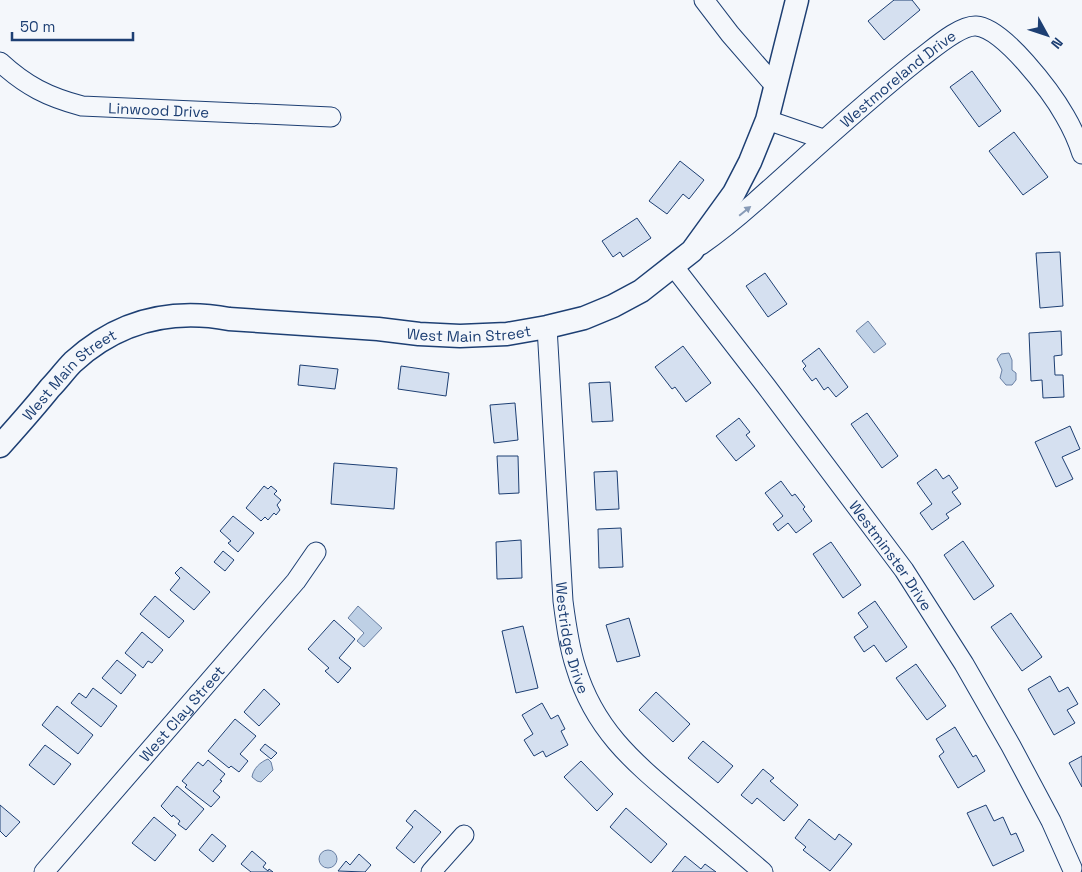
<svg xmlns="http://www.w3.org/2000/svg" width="1082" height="872" viewBox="0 0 1082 872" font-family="'Space Grotesk',sans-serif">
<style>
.water{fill:#bed0e5;stroke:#687fa3}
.building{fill:#d5e0f0;stroke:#1d3f73}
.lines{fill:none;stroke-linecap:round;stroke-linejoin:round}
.minor-casing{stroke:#1d3f73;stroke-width:21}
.major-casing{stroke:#1d3f73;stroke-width:25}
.minor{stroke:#f4f7fb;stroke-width:19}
.major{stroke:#f4f7fb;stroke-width:22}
.oneway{fill:#889bb7}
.labels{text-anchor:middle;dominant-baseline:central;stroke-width:4;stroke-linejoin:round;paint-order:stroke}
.street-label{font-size:15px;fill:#1d3f73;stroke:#f4f7fb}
</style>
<rect width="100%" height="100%" fill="#f4f7fb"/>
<!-- water -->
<g class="water">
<path d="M868,321L886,344L874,353L856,331Z"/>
<path d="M1009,353L1012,360V370L1016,373V380L1012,385H1006L1000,378L1002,370L997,359L1001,354Z"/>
<path d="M358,606L382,628L364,647L357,641L364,633L348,618Z"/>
<path d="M268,759L271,762L273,770L261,782L257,781L252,777C253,769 260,762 268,759Z"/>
<circle cx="328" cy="859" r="9"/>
</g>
<!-- building -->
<g class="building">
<path d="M894,0H912L920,10L884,40L868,21Z"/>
<path d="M972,71L1001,111L979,127L950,87Z"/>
<path d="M1014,132L1048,177L1023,195L989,151Z"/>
<path d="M680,161L704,180L689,199L683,194L667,214L649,201Z"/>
<path d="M637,218L651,238L623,257L620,252L613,257L602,241Z"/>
<path d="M1060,252L1063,306L1040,308L1036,253Z"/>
<path d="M765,273L787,304L768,317L746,286Z"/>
<path d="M1061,331L1062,355L1054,356L1055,375H1063L1064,397L1043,398L1042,380L1031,381L1029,333Z"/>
<path d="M683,346L711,383L686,402L675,387L672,389L655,367Z"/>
<path d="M819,348L848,387L836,397L828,387L824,390L816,378L812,381L803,369L806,366L802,361Z"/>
<path d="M300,365L338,369L335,389L298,385Z"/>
<path d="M401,366L449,373L446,396L398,389Z"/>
<path d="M610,382L613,421L592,422L589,383Z"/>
<path d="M515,403L518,440L494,443L490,405Z"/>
<path d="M867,413L898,456L882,468L851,424Z"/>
<path d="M739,418L750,432L746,435L755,446L736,461L716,436Z"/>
<path d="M1070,426L1080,449L1062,457L1073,479L1056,487L1035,442Z"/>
<path d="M497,456H518L519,493L499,494Z"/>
<path d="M334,463L397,468L394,509L331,504Z"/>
<path d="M936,469L943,479L949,475L958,488L952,492L961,504L946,514L949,518L932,530L920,513L932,504L917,483Z"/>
<path d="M617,471L619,509L596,510L594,472Z"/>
<path d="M781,481L792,496L795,494L805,507L803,509L812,521L796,533L788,523L778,531L773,524L783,516L765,493Z"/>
<path d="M264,486L268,489L271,486L277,491L274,494L281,500L277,505L280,510L276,515L274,513L268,520L265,517L261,521L246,508Z"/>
<path d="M233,516L254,533L238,552L228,543L231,541L220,531Z"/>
<path d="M621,528L623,567L599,568L598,529Z"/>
<path d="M521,540L522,578L497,579L496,542Z"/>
<path d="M963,541L994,586L974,600L944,555Z"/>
<path d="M831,542L861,585L843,598L813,554Z"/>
<path d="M223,551L234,560L225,571L214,562Z"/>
<path d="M181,567L210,592L194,610L170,590L180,578L175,573Z"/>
<path d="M155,596L184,621L169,638L140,614Z"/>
<path d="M875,601L907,647L886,662L874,645L864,652L854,637L868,627L858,613Z"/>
<path d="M1011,613L1042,657L1022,671L991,627Z"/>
<path d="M629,618L640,656L617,662L606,625Z"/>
<path d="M334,620L355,639L339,658L351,668L338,683L325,671L329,668L308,649Z"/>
<path d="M523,626L538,688L516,693L502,631Z"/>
<path d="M142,632L163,650L152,663L148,661L143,668L125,653Z"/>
<path d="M117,660L136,675L121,694L102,678Z"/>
<path d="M916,664L946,706L927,720L896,678Z"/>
<path d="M1050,676L1059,692L1068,687L1078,704L1067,710L1075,723L1054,735L1028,689Z"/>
<path d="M93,688L117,706L101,727L71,703L79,693L86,698Z"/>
<path d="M264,689L280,704L259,726L244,712Z"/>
<path d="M656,692L690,724L673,742L639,710Z"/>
<path d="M542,703L551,719L558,715L565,729L561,731L568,745L546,757L543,751L534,756L524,740L533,734L522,715Z"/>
<path d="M57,706L93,735L78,754L42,725Z"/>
<path d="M235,719L256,736L240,754L248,761L239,772L231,766L229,768L208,751Z"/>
<path d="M955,727L973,757L976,755L985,771L958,788L939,756L944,752L936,739Z"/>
<path d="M703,741L733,766L718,783L688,758Z"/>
<path d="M265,744L277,753L271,759L260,750Z"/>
<path d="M45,745L71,764L54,785L29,765Z"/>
<path d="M1082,756V787L1069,763Z"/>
<path d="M208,760L225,774L220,780L222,781L213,791L220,797L211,807L185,787L187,785L182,781L198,762L203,766Z"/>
<path d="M581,761L613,794L597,811L564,777Z"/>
<path d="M763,769L774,778L770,781L798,805L784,821L757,798L752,804L741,795Z"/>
<path d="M177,786L204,809L186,830L178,824L180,821L173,815L172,817L161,806Z"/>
<path d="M0,805L20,822L6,837L0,831Z"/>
<path d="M986,805L994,821L1003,817L1011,835L1016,833L1024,851L993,866L967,813Z"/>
<path d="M626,808L667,844L651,863L610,827Z"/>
<path d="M415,810L441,832L414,863L396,848L413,827L406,821Z"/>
<path d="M154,817L176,835L155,861L132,843Z"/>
<path d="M809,819L835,840L839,834L852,844L830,871L803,850L806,847L795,838Z"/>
<path d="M212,834L226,846L213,862L199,850Z"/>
<path d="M252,851L266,863L263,867L268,871L269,869L273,872H251L241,864Z"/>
<path d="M359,854L371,865L365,872L338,871L346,861L350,865Z"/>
<path d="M685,856L701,869L705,864L716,872H672Z"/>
</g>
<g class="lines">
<defs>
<g id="minor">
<path d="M704,0L730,34L776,87"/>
<path id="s1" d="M0,62C26,86 48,97 82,106L331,117"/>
<path d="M767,120L823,139"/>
<path id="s2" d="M701,245C720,232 738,217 755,202C809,154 861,105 918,60C932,50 959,25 976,26C1003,27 1052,93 1065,116C1072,128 1078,141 1082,154"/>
<path id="s3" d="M674,267L766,386L904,570L964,664L1011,746L1051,821L1072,868"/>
<path id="s4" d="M547,327L563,601C566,624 569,647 576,668C595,731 635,763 682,803C709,826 736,849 763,872"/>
<path id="s5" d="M44,872L296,581L316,552"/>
<path d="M431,872L464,835"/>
</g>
<g id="major">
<path id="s6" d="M0,446C17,427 34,408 50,388C58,380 65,370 73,362C118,321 170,308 229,319L378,329L419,334L460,336L507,334L547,327L584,318L613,306L641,291L692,251L734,193L750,162L767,120L797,0"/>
</g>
</defs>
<!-- minor casing -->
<use href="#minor" class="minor-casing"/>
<!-- major casing -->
<use href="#major" class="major-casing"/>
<!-- minor -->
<use href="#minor" class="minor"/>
<!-- major -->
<use href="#major" class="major"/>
</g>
<!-- one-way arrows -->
<defs><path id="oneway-solid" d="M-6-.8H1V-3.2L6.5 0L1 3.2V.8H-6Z" transform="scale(1.25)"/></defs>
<use class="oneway" href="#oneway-solid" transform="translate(745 211) rotate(-39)"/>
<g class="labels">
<!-- street labels -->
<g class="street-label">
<text stroke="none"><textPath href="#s2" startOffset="258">Westmoreland Drive</textPath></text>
<text stroke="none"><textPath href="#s1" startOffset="171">Linwood Drive</textPath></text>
<text stroke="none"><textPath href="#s6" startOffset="520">West Main Street</textPath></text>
<text stroke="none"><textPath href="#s6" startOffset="100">West Main Street</textPath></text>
<text stroke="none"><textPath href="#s3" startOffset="361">Westminster Drive</textPath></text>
<text stroke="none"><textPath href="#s4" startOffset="312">Westridge Drive</textPath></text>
<text stroke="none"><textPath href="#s5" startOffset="210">West Clay Street</textPath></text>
</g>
</g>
<!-- north arrow -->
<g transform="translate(1047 35) rotate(130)" stroke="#f4f7fb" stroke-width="4" paint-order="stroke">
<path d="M0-4L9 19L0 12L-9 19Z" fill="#1d3f73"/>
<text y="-8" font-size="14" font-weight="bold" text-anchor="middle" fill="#1d3f73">N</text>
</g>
<!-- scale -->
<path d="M12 32v8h121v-8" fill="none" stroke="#1d3f73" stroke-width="2.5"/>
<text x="20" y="32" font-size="15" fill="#1d3f73" stroke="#f4f7fb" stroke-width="4" paint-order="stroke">50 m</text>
</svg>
